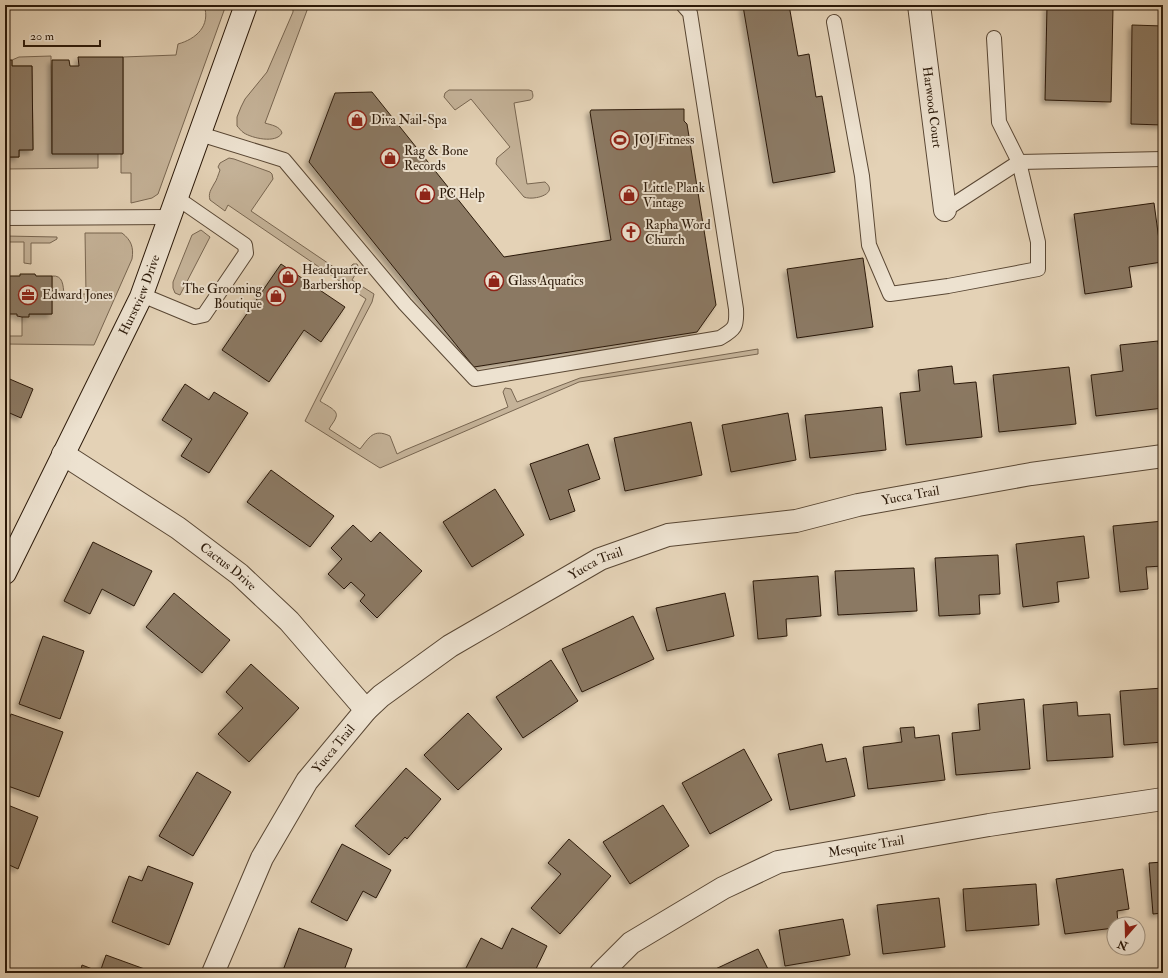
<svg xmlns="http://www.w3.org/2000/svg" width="1168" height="978" viewBox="0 0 1168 978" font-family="'IM FELL Double Pica',serif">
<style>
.green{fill:#c5b399;stroke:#786651}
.building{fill:#8b7963;stroke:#2b1909;filter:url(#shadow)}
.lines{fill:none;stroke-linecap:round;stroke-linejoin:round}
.lane-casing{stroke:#594734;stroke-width:16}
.street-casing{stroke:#594734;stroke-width:24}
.secondary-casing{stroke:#2b1909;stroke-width:24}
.lane{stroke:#ede2d0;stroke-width:14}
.street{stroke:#ede2d0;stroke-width:22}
.secondary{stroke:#ede2d0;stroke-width:22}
.labels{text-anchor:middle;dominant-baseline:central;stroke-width:4;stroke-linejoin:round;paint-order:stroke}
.street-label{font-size:13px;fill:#2b1909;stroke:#ede2d0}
.poi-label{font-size:13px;fill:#2b1909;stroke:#ede2d0;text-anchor:start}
</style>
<defs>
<filter id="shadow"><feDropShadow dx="-3.5" dy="3.5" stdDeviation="2" flood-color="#0004"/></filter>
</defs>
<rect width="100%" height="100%" fill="#e4d2b6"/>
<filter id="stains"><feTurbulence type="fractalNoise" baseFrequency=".005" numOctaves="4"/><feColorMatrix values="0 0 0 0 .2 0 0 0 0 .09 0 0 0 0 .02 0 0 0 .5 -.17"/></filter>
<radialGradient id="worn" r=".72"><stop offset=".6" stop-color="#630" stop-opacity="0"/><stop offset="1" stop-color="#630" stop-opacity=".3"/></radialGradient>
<!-- green -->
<g class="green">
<path d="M204,5H226L158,194L152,198L131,203V173H121V154L123,153V57L176,55L178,44C196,39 211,26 204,5Z"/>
<path d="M293,5H309L265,123C271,125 280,126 282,133C276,144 252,138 244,133C241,131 239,128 237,126V117L241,107L245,99L267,72L293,12Z"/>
<path d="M51,56L52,153H98V168L5,169V151H8V157H19V150L33,149L32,66H12V60L19,57Z"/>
<path d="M449,90H529L532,91C533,95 534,98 530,100L514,103L527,184L545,182C560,194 533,201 524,197L496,164L497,158L510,147L471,99L455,110L444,97L445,93Z"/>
<path d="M229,158L234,159L270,172L272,174L273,179L251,211L344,274L353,264H357L359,268L352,280L374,294L372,302L320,401C325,405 339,410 336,417C335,421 331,425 329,429L360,449C369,438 373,428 390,436L397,454L405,450L508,407L503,392L505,388L511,389L517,402L580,378L758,349V354L579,382L380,468L305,421L366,299L228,205L225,211L210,200C208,193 211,190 214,184C217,180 218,175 220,170L218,167L220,163Z"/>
<path d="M201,230L210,237L180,295L175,293L173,288V282L192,235Z"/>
<path d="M85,233H122C131,240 134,247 132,259L94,345L5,344V336H22V317L29,314H52V276C63,275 63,285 64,294H86Z"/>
<path d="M5,236L57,237V239L50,243H31V264L24,263V242H8L5,241Z"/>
</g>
<!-- building -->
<g class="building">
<path d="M749,5H789L798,56L809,54L816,97L822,96L835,172L773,183L743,6Z"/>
<path d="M1047,6L1113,8L1111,102L1045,100Z"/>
<path d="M1132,25L1163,26V125L1131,124Z"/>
<path d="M78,57H123V154H52V60H69L70,66H79Z"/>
<path d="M5,60H12V66H32L33,150H19V157H8V151H5Z"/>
<path d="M372,92L504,257L611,240L590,112L591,110L684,109V121L687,124L716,305L697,332L474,367L309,162L335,93Z"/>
<path d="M1154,203L1162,262L1129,267L1132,287L1085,294L1074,214Z"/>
<path d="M863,258L873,327L797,338L787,269Z"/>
<path d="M281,264L345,307L321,342L304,330L269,382L222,350Z"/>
<path d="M20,274H35L36,276H52V314H29V317H22L17,316V314H5V276H20Z"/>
<path d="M1158,341L1163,386V408L1096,416L1091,375L1123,371L1120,345Z"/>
<path d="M952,366L954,384L976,382L982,437L906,445L900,393L920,391L918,370Z"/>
<path d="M1069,367L1076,424L999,432L993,375Z"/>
<path d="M5,377L33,389L21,418L5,411Z"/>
<path d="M185,384L209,400L214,392L248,413L209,473L181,456L192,439L162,420Z"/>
<path d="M882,407L886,450L810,458L805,415Z"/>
<path d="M788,413L796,460L731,472L722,425Z"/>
<path d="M691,422L702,475L625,491L614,438Z"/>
<path d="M588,444L600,479L568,490L575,511L550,520L530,464Z"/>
<path d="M271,470L334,516L310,547L247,502Z"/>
<path d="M495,489L524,535L472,567L443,522Z"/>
<path d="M1163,521V566L1146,567L1148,589L1120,592L1113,526Z"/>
<path d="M353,525L371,542L380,532L422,571L377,618L360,601L365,595L351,582L344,589L328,574L342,559L331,548Z"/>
<path d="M1084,536L1089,578L1057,582L1059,602L1023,607L1016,544Z"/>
<path d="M93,542L152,571L134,606L102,589L90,614L64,601Z"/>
<path d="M998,555L1000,594L979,595L980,614L939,616L935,558Z"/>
<path d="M914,568L917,611L838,615L835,571Z"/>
<path d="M818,576L821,616L786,619L787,636L758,639L753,581Z"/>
<path d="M174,593L230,640L202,673L146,627Z"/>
<path d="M725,593L734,636L667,651L656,608Z"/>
<path d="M633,616L654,659L582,692L562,649Z"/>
<path d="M43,636L84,651L60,719L19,704Z"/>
<path d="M551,660L578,701L523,738L496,697Z"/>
<path d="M251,664L299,708L249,762L218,734L243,708L226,692Z"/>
<path d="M1163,688V742L1124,745L1120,691Z"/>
<path d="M1024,699L1030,769L956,775L952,733L980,730L978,704Z"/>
<path d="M1077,702L1078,716L1110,714L1113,757L1047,761L1043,705Z"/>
<path d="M468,713L502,749L458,790L424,755Z"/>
<path d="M11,714L63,732L39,797L5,785V730Z"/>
<path d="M914,727L915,738L939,735L945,780L868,789L863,747L902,742L900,728Z"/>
<path d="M822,744L826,762L846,758L855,796L790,810L778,754Z"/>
<path d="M744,749L772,800L710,834L682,783Z"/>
<path d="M406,768L441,799L407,839L405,837L389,855L355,826Z"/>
<path d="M197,772L231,792L193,856L159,836Z"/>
<path d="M5,804L38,817L18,869L5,863Z"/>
<path d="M663,805L689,846L630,884L603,842Z"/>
<path d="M569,839L611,876L560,934L531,908L561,874L548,863Z"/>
<path d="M342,844L391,870L376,898L363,891L347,921L311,902Z"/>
<path d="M1163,862V913L1153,914L1149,863Z"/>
<path d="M148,866L193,883L169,945L112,922L129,876L142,881Z"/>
<path d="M1123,869L1129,909L1117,911L1118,924H1114V928L1065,934L1056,879Z"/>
<path d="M1036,884L1039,925L966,931L963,889Z"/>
<path d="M939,898L945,947L883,954L877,905Z"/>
<path d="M843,919L850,955L785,966L779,930Z"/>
<path d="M299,928L352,949L343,973H282Z"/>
<path d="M512,928L547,946L534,973H472L465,970L481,938L502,949Z"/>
<path d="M758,949L770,973H707Z"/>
<path d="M106,955L150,971L149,973H80L82,965L100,972Z"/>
</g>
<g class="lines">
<defs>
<g id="lane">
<path d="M834,22L862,176L869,245L890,294L948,286L1038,269V242L1019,162L999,122L994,38"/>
<path d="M200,134L284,160L405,304L475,379L720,338C735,329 737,327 736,309L690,13L683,5"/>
<path d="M945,210L1019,162L1163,159"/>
<path d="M5,218L170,217"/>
<path d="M142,295L195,317L204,315L246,253L245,245L177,198"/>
</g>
<g id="street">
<path id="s1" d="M919,5L945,210"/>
<path id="s2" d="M63,454L178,528L239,574L289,621L366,710"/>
<path id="s3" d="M213,973L262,858L307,781L366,710L381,696L450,646L600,559L668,535L796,521L858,505L1031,474L1163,456"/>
<path id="s4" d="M601,973L631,943L723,888L778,862L989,825L1163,799"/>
</g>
<g id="secondary">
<path id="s5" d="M5,573L141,297L246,5"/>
</g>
</defs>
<!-- lane casing -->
<use href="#lane" class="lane-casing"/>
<!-- street casing -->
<use href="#street" class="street-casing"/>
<!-- secondary casing -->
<use href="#secondary" class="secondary-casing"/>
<!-- lane -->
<use href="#lane" class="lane"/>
<!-- street -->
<use href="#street" class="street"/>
<!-- secondary -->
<use href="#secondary" class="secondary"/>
</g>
<!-- icons -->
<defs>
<symbol id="shop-ring" viewBox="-11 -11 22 22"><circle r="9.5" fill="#ede2d0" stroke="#8f2418" stroke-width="1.5"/><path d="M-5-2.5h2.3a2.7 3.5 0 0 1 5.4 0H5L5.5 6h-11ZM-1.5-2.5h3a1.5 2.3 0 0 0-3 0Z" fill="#8f2418"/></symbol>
<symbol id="stadium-ring" viewBox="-11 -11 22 22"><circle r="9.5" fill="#ede2d0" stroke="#8f2418" stroke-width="1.5"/><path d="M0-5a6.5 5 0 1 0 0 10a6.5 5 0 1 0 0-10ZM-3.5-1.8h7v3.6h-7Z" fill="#8f2418"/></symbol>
<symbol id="church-ring" viewBox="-11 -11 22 22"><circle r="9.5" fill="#ede2d0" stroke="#8f2418" stroke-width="1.5"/><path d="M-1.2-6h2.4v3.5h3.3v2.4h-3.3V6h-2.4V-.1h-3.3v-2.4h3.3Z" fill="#8f2418"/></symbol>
<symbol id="office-ring" viewBox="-11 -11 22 22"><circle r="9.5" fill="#ede2d0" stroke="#8f2418" stroke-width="1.5"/><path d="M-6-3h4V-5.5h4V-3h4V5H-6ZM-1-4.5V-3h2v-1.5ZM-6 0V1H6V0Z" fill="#8f2418"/></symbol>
</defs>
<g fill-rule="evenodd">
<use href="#shop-ring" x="346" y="109" width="22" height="22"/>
<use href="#stadium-ring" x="609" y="129" width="22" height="22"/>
<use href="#shop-ring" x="379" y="147" width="22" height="22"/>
<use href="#shop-ring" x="414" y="183" width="22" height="22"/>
<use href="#shop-ring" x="618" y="184" width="22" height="22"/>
<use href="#church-ring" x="620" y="221" width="22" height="22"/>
<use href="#shop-ring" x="277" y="266" width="22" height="22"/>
<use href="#shop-ring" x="483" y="270" width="22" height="22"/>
<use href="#office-ring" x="17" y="284" width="22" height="22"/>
<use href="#shop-ring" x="265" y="285" width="22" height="22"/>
</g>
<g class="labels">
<!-- street labels -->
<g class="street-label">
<text stroke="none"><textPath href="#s1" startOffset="103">Harwood Court</textPath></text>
<text stroke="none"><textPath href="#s5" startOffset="309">Hurstview Drive</textPath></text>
<text stroke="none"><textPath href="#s3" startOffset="904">Yucca Trail</textPath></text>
<text stroke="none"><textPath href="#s3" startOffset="580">Yucca Trail</textPath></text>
<text stroke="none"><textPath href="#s2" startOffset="200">Cactus Drive</textPath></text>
<text stroke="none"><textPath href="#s3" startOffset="256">Yucca Trail</textPath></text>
<text stroke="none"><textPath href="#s4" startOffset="300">Mesquite Trail</textPath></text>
</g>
<!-- poi labels -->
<g class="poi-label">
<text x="371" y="120">Diva Nail-Spa</text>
<text x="634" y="140">JOJ Fitness</text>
<text x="404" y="151">Rag &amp; Bone<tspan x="404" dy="15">Records</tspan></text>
<text x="643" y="188">Little Plank<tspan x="643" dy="15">Vintage</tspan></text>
<text x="439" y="194">PC Help</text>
<text x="645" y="225">Rapha Word<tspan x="645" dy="15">Church</tspan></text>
<text x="302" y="270">Headquarter<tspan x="302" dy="15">Barbershop</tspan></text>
<text x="508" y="281">Glass Aquatics</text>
<text x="262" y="289" text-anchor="end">The Grooming<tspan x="262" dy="15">Boutique</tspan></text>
<text x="42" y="295">Edward Jones</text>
</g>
</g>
<!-- margin -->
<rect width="1168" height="978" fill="none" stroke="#e4d2b6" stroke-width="20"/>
<rect x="6" y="6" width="1156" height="966" fill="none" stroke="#2b1909" stroke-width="2"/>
<rect x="10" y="10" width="1148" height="958" fill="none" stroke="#2b1909"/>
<!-- north arrow -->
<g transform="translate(1126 936) rotate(200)"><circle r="19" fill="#ede2d0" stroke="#9f9280"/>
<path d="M0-3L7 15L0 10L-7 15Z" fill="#8f2418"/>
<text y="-6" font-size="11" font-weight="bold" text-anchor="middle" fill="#2b1909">N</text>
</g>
<!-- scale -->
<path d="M24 40v6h76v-6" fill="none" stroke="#2b1909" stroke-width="2"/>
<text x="30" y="40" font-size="12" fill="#2b1909" stroke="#ede2d0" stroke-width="3" paint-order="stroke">20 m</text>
<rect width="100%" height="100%" filter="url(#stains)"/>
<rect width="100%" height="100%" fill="url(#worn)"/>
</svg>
